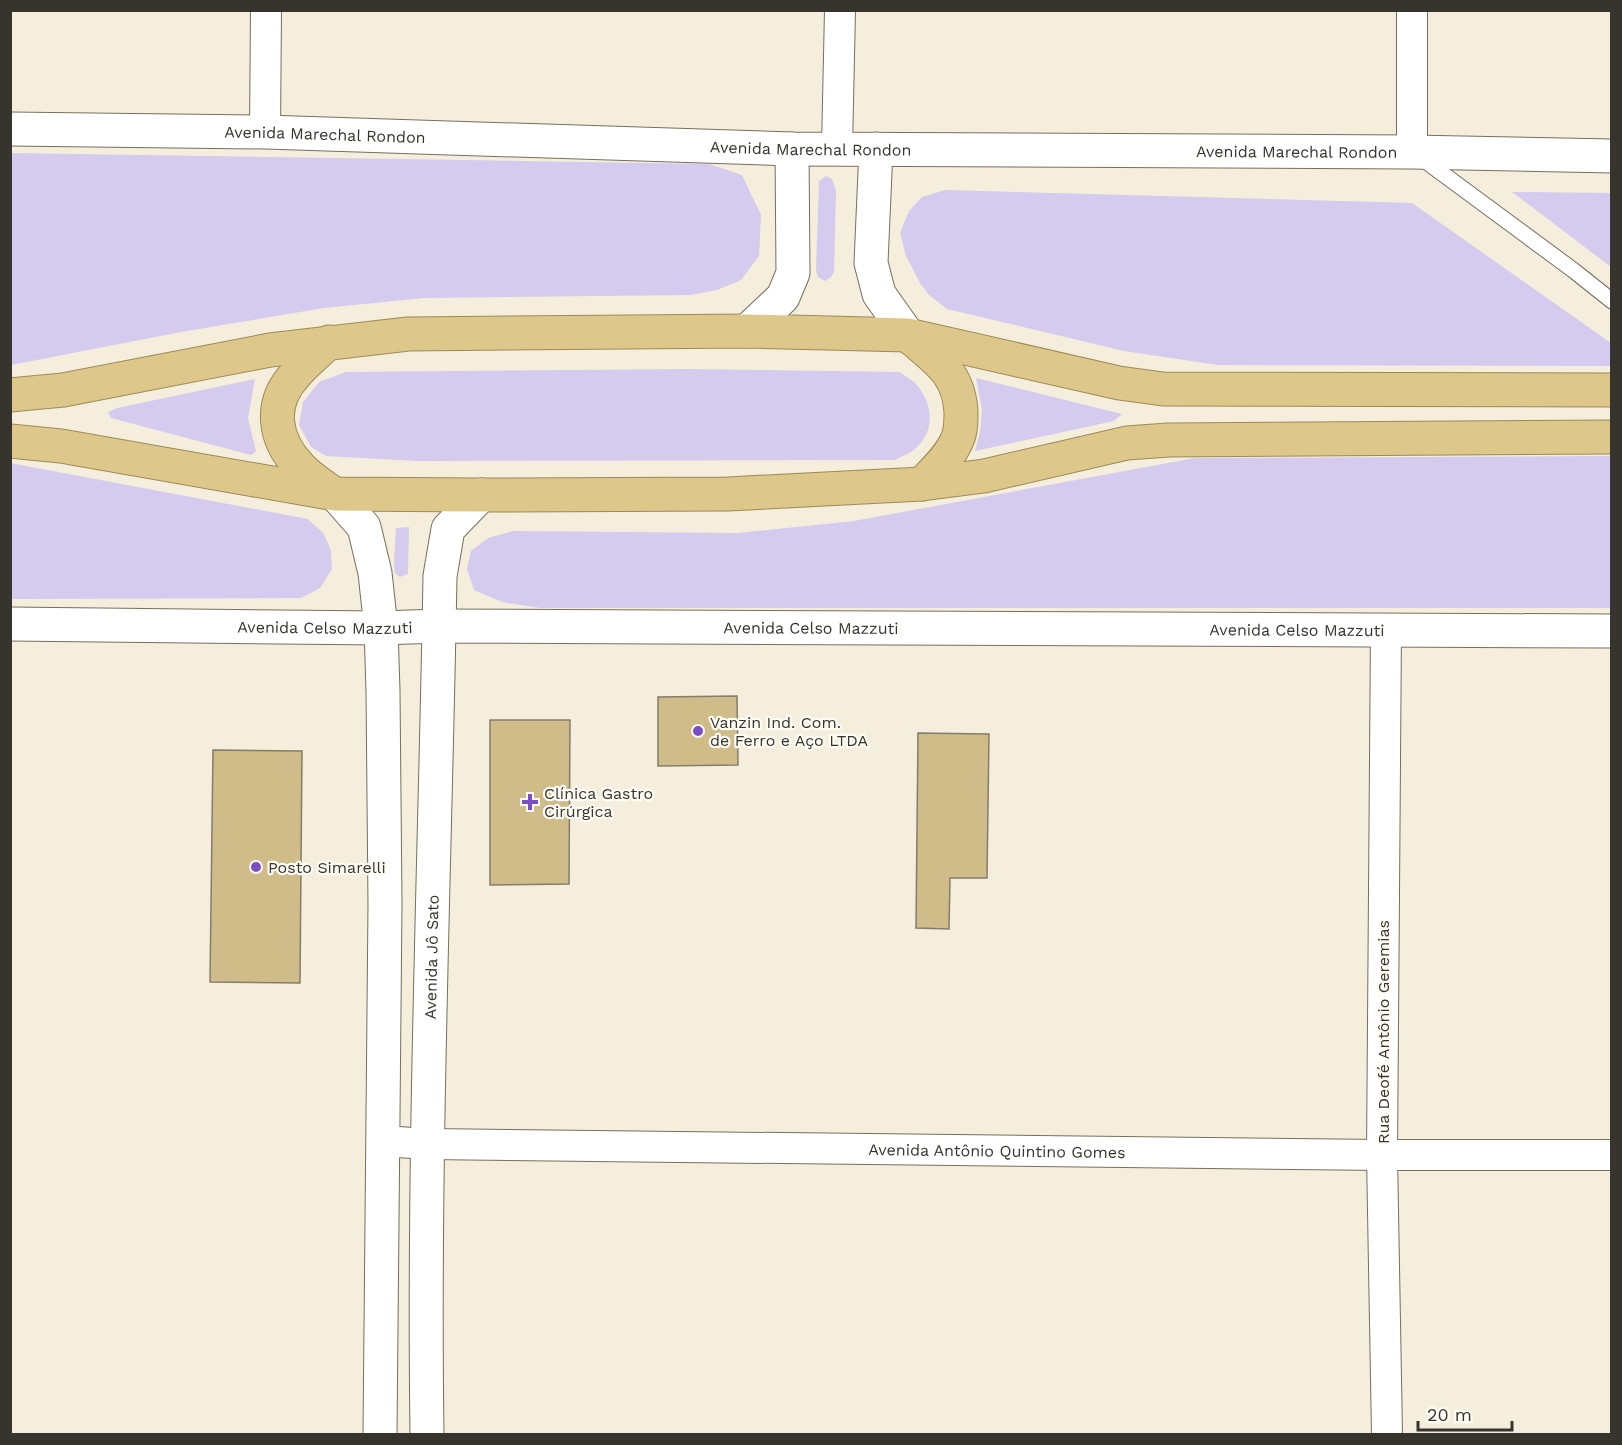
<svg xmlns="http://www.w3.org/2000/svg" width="1622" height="1445" viewBox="0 0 1622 1445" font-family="'Work Sans',sans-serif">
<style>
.green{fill:#d4cbee}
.building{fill:#cfbc89;stroke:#837d6d;stroke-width:1.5}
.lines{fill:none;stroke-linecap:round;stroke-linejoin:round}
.service-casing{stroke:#756f5f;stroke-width:17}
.minor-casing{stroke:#756f5f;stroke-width:32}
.secondary-casing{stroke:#756f5f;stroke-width:35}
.trunk-casing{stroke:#9d8a57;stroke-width:35}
.service{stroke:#fff;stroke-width:15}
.minor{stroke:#fff;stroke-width:30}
.secondary{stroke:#fff;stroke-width:33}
.trunk{stroke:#dec78a;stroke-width:33}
.poi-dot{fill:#7b4ec7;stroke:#fffcf5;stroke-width:2}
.labels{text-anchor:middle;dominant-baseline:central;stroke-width:4.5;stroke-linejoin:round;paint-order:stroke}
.street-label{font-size:16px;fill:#36342d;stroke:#fffcf5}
.poi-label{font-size:16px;fill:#36342d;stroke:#fffcf5;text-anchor:start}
</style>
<rect width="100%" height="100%" fill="#f5eedd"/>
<!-- green -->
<g class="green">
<path d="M11,153L709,164L742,175L761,215L759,256L741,280L717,290L690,295L424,298L324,308L181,332L11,365Z"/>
<path d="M826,176L832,179L836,191L834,272L831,277L825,281L818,277L816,270L819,181Z"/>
<path d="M945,190L1412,203L1611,343V366L1218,365L1124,351L947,309L929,295L920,283L906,256L900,233L909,211L922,197Z"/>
<path d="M1512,192L1611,193V267Z"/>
<path d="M687,369L900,372C904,376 911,379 915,383C933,402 936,430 916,448C911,453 902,456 895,460L416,461L326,456L311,447L299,425L303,402L319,382L346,372Z"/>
<path d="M976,378L1122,414L1114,421L975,451L980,432L982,410Z"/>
<path d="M255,379L248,418L256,451L251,455L111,418L108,412L117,408Z"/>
<path d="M1611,456V608H540L502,602L474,590L467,569L471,551L488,538L514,531L738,533L854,521L1195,458Z"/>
<path d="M10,463L308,519L324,534L331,551L332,569L320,588L301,598L11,599Z"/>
<path d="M409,527L408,574L400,577L395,573L394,563L396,528Z"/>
</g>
<!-- building -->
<g class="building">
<path d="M737,696L738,765L658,766V697Z"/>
<path d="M490,720H570L569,884L490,885Z"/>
<path d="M918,733L989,734L987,878H950L949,929L916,928Z"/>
<path d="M213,750L302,751L300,983L210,982Z"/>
</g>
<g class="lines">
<defs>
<path id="service" d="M1420,157L1573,270L1612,301"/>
<g id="minor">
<path d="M265,132L266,10"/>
<path d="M837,148L840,10"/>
<path d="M1412,152V10"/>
<path d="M1386,630L1382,1155L1387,1434"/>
<path id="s1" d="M383,1141L427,1144L1382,1155H1612"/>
</g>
<g id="secondary">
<path id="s2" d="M10,129L265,132L792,149L1412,152L1612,156"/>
<path d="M876,149L871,263L879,294L908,335"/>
<path d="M747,331L783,297L793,273L792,149"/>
<path d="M335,494L364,527L375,573L381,628L383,691L385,904L380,1434"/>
<path id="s3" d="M10,624L381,628L439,626L1612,631"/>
<path id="s4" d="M427,1434C423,1148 435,862 440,576L448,529L481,495"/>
</g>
<g id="trunk">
<path d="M911,338C938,361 959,374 961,412C961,421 961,432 957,440C950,457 934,471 922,484"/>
<path d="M329,342C318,353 305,363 295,375C268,404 274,440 300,467C309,477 322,485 333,493"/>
<path d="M10,395L63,390L270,350L408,334L747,331L908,335L1119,383L1163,389L1612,390"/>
<path d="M10,441L61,446L335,494L481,495L728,494L922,484L984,476L1127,443L1168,440L1612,437"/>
</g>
</defs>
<!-- service casing -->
<use href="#service" class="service-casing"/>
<!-- minor casing -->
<use href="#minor" class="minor-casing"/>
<!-- secondary casing -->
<use href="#secondary" class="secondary-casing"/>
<!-- trunk casing -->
<use href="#trunk" class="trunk-casing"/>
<!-- service -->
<use href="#service" class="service"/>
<!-- minor -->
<use href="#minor" class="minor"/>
<!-- secondary -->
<use href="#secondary" class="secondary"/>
<!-- trunk -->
<use href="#trunk" class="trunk"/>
</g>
<!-- markers -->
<g class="poi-dot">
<circle cx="698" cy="731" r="6"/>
<path d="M527 793h6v6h6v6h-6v6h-6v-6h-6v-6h6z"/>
<circle cx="256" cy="867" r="6"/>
</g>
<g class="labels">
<!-- street labels -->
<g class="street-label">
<text stroke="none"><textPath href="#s2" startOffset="315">Avenida Marechal Rondon</textPath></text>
<text stroke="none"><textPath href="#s2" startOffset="801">Avenida Marechal Rondon</textPath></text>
<text stroke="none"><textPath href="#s2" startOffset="1287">Avenida Marechal Rondon</textPath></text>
<text stroke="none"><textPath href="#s3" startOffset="315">Avenida Celso Mazzuti</textPath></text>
<text stroke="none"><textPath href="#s3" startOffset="801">Avenida Celso Mazzuti</textPath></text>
<text stroke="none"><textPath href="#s3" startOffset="1287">Avenida Celso Mazzuti</textPath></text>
<text stroke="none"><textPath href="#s4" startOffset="477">Avenida Jô Sato</textPath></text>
<text transform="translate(1383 1032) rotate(-90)">Rua Deofé Antônio Geremias</text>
<text stroke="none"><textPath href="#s1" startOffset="614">Avenida Antônio Quintino Gomes</textPath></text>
</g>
<!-- poi labels -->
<g class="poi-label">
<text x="710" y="722">Vanzin Ind. Com.<tspan x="710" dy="18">de Ferro e Aço LTDA</tspan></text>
<text x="544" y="793">Clínica Gastro<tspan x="544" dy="18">Cirúrgica</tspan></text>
<text x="268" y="867">Posto Simarelli</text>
</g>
</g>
<!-- border -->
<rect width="1622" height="1445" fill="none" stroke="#36342d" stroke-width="24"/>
<!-- scale -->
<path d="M1418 1421v9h94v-9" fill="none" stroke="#36342d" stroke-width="3"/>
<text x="1427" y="1421" font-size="18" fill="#36342d" stroke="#fffcf5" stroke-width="4.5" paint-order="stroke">20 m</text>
</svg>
